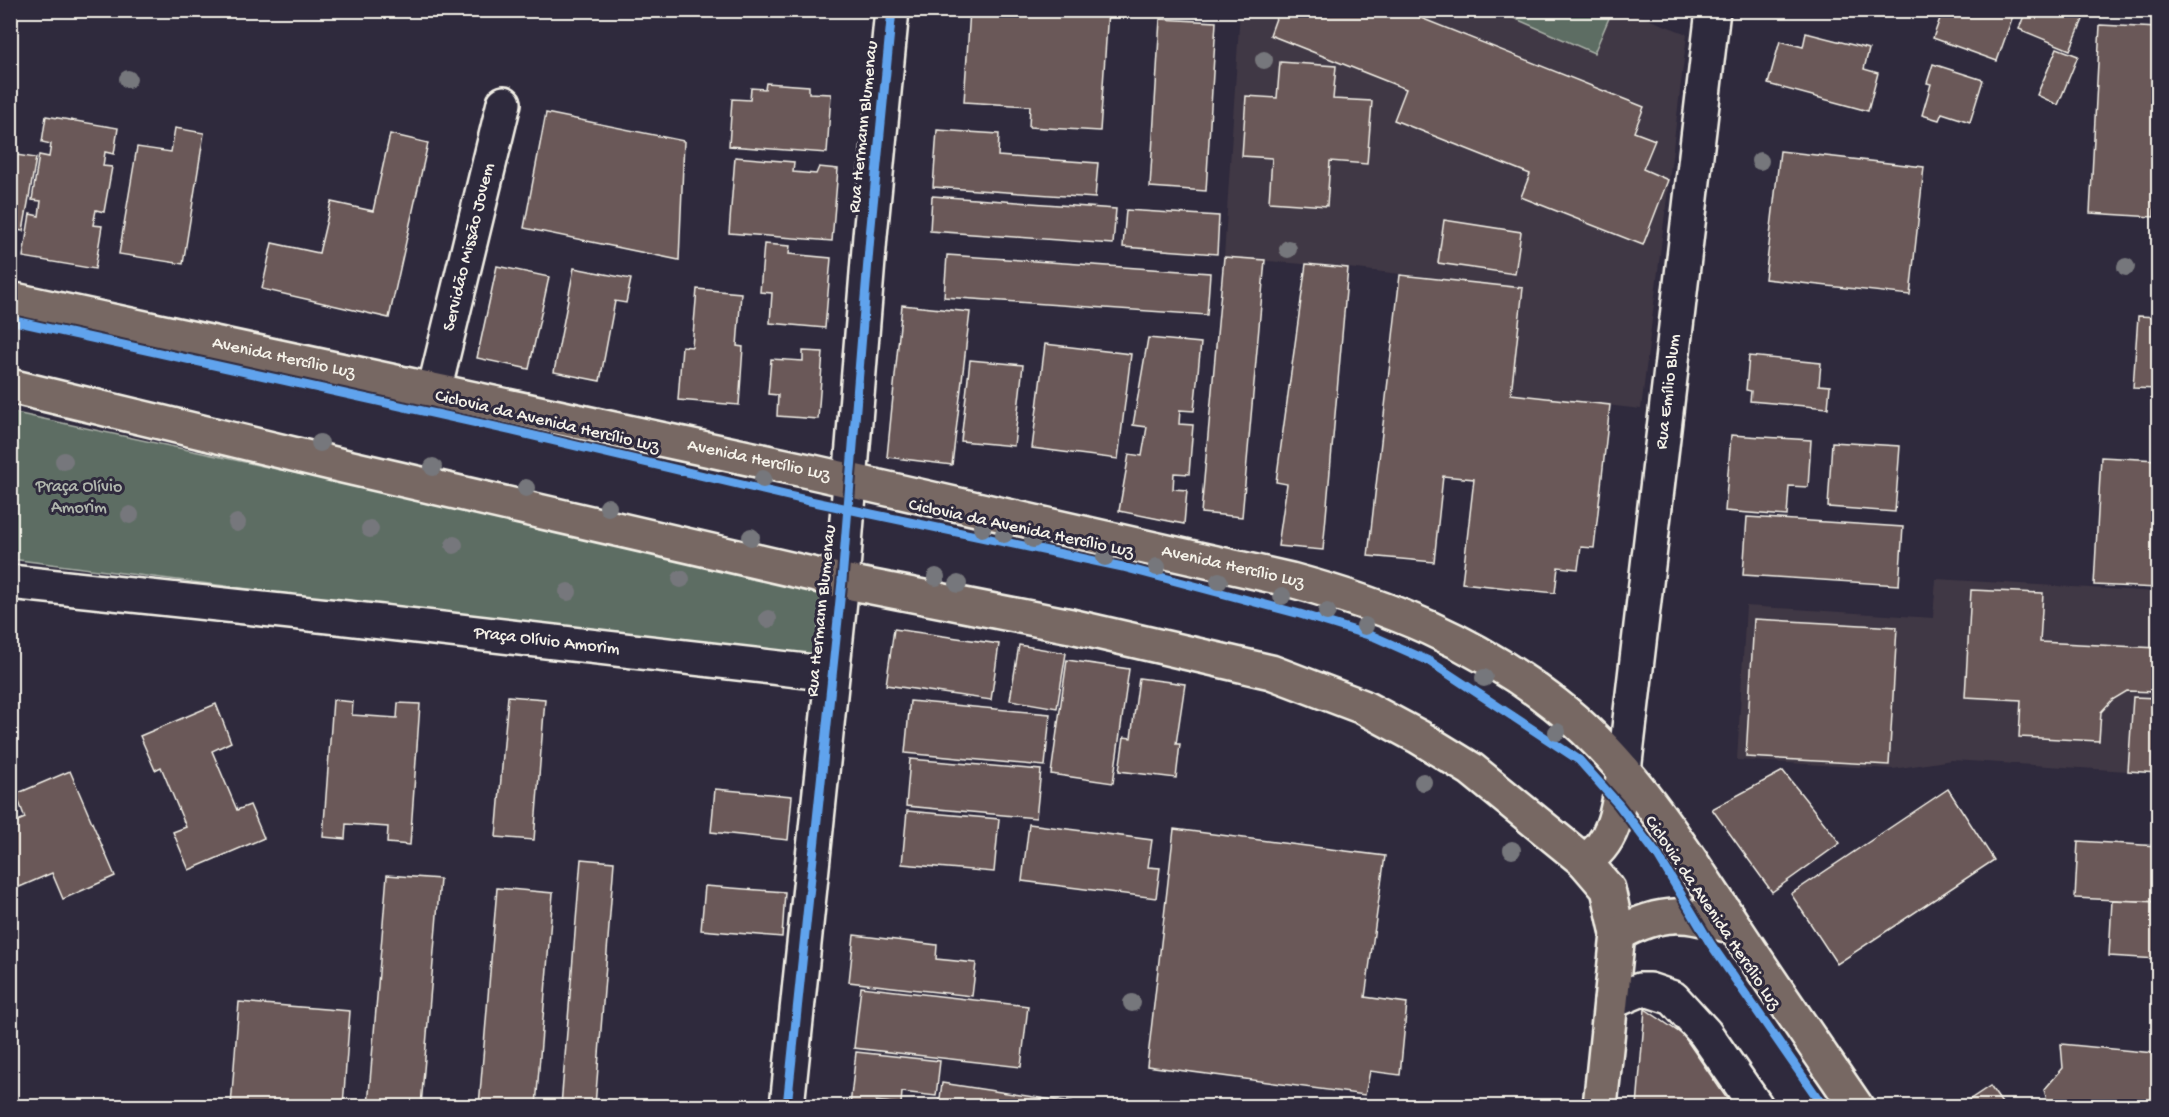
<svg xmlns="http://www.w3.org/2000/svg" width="2169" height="1117" viewBox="0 0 2169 1117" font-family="'Gochi Hand',sans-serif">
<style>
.built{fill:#413845}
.green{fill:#5d6d64;stroke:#a8afa6;stroke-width:1.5}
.building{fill:#6a5858;stroke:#f4f1e8;stroke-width:1.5}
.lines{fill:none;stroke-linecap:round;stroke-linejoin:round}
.minor-casing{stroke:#f4f1e8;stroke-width:38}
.major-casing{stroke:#f4f1e8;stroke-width:38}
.minor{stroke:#2f2a3d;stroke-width:33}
.major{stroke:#776864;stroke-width:33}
.cycleway-casing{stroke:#2f2a3d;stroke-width:13}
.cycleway{stroke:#60a3ed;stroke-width:9}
.tree{fill:#76777b}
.labels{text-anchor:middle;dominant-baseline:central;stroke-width:6;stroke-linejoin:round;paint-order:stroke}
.street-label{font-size:18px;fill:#f4f1e8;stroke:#2f2a3d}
.park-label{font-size:18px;fill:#b0b6ad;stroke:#2f2a3d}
</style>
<rect width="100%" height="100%" fill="#2f2a3d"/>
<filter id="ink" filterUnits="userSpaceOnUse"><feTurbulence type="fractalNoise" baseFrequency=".0167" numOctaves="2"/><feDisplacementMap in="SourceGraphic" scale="12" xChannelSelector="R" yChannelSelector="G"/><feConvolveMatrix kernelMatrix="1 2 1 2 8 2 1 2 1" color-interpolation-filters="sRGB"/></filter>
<g filter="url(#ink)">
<!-- built -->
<g class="built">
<path d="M1240,11H1627L1687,34L1641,409L1511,394L1523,288L1348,268L1224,257Z"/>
<path d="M1936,579L2158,592V698L2133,697L2128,771L1952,760L1893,769L1737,760L1746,606L1933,618Z"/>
</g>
<!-- green -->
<g class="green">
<path d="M1498,11L1612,10V11L1594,53Z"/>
<path d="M11,412L822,586L815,660L11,559Z"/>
</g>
<!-- building -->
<g class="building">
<path d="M970,10H1108L1100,131L1029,127L1030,106L964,102Z"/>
<path d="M1279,10H1401L1644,107L1634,132L1655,140L1643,169L1668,180L1643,245L1521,197L1530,174L1394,120L1406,89L1270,35Z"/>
<path d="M1943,10H2015L1997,61L1933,38Z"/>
<path d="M2026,10H2087L2070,50L2019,29Z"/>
<path d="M1160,19L1216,22L1206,191L1150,187Z"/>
<path d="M2100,25L2158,28V135L2154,217L2090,213Z"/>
<path d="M1806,33L1869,49L1864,69L1878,73L1868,111L1768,84L1780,41L1803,47Z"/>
<path d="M2057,48L2078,56L2058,105L2037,95Z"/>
<path d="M1280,62L1336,66L1333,99L1372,101L1367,164L1330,161L1327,206L1269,202L1272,158L1242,156L1246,96L1277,98Z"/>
<path d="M1933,64L1983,80L1970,122L1942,113L1939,120L1922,115L1931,84L1927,83Z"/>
<path d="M766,83L809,86V93L831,94L827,153L729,146L732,99L750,100L751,88L765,89Z"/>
<path d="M546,113L684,141L679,260L524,228Z"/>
<path d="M46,116L118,128L114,154L105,152L103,166L112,167L104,212L96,210L93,225L102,226L95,269L23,257L30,214L39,216L41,201L32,200L39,155L49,157L51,144L42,142Z"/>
<path d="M175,128L204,133L183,264L119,254L137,147L171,152Z"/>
<path d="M937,130L999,134L998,156L1098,163L1095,198L933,187Z"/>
<path d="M390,134L428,143L389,318L262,289L272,243L319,253L331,202L373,211Z"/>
<path d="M1780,151L1924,167L1910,295L1765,279Z"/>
<path d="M10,154L36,158L23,231L10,229Z"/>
<path d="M735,157L794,162L793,172L816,174L819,167L838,169L832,241L729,233Z"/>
<path d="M932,196L1116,209L1113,244L930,231Z"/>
<path d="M1126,210L1219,216L1217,254L1123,247Z"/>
<path d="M1444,220L1521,232L1515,274L1438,263Z"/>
<path d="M764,244L790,246L789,254L831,258L825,328L770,323L772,293L760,292Z"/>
<path d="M947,255L1210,273L1207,315L944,297Z"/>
<path d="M1224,257L1265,260L1242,517L1201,513Z"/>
<path d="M1306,264L1348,268L1323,550L1278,546L1287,484L1276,482Z"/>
<path d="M497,266L549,277L529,369L477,358Z"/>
<path d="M574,268L631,279L626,303L615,301L600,381L554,372Z"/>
<path d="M1400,275L1523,288L1511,394L1610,405L1594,548L1581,547L1578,569L1558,567L1555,593L1462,583L1474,479L1443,476L1434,562L1368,556Z"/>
<path d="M697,289L741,293L737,346L743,347L739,405L678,400L682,346L692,347Z"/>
<path d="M902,305L970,312L952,465L887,457Z"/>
<path d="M2138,316L2158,317V389L2133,388Z"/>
<path d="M1148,338L1201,343L1194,411L1180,410L1179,424L1193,425L1189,474L1174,473L1173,489L1187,490L1184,524L1119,511L1129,454L1142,456L1147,427L1133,425Z"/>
<path d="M1045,344L1131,354L1118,459L1032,448Z"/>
<path d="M803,351L823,352L818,419L777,416L778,395L768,394L771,359L803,361Z"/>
<path d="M1749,356L1821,363L1819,385L1830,386L1828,408L1750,401L1751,391L1746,390Z"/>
<path d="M970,360L1023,365L1014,446L961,441Z"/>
<path d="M1731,435L1811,440L1808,487L1789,486L1787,516L1725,511Z"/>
<path d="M1832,442L1900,446L1895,512L1828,507Z"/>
<path d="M2101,457L2158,460V588L2094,585Z"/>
<path d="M1747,517L1903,527L1899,585L1743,575Z"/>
<path d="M1971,590L2043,593L2040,642L2158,648V692L2127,691L2112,700L2101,712L2099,741L2019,737L2021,700L1965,697Z"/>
<path d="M1754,619L1897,627L1889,765L1746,757Z"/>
<path d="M894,629L999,644L991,700L886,685Z"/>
<path d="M1019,645L1066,653L1057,708L1010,700Z"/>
<path d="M1067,660L1129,669L1113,783L1051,774Z"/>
<path d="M1139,678L1185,684L1176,744H1180L1176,778L1119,771L1124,737L1131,738Z"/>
<path d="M508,696L545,699L534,840L496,837Z"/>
<path d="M2133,697L2158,698V773L2128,771Z"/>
<path d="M333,700L353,702L352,715L397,718L398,703L420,704L410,845L387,843L388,827L346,824L345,839L323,837Z"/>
<path d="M910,701L1050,714L1045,766L905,753Z"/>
<path d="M216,704L231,742L212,751L237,810L250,805L264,838L189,870L173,832L186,827L161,767L155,770L140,736Z"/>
<path d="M910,759L1041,770L1036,818L906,806Z"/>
<path d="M70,771L115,876L63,899L52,873L10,891V824L25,818L16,794Z"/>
<path d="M1783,771L1840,843L1772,892L1712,809Z"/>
<path d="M715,789L792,796L788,840L711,832Z"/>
<path d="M1948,789L1994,860L1837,964L1791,894Z"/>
<path d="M907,811L999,819L994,872L902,864Z"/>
<path d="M1029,824L1152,840L1148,867L1160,868L1156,898L1022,881Z"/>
<path d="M1174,829L1385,856L1365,997L1407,1003L1400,1075L1370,1071L1365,1095L1147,1066Z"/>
<path d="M2078,841L2158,846V902L2075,898Z"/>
<path d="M581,859L614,862L595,1106H561Z"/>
<path d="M387,875L440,879L421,1106H368Z"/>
<path d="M705,886L785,892L782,937L701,930Z"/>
<path d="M497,888L553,893L536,1106H479Z"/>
<path d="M2112,900L2158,902V959L2109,956Z"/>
<path d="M854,935L937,945L936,959L976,963L972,996L849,982Z"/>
<path d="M861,987L1028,1006L1021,1067L854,1048Z"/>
<path d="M239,1002L350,1011L343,1106H231Z"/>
<path d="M1645,1009L1683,1035L1732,1106H1637Z"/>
<path d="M2061,1044L2154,1053L2158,1059V1106H2049L2044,1090L2063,1068Z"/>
<path d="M856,1052L940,1061L936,1096L902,1092L901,1104L876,1101L875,1106H850Z"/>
<path d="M942,1083L1092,1106H939Z"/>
<path d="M1990,1086L2004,1106H1960Z"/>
</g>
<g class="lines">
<defs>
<g id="minor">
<path id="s1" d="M434,391L504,103"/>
<path id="s2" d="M10,582L338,617L832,674"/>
<path id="s3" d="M1624,771L1713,10"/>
<path d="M1611,1002L1640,990H1649L1673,998L1705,1033L1756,1106"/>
<path d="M787,1106L842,581L870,236L892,10"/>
</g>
<g id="major">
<path id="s4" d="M10,299L813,472L1291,580C1390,607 1473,640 1555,704C1631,763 1682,848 1734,926C1774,987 1815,1046 1856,1106"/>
<path d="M10,386L343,466L842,581L1071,626L1271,672L1363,707L1419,737L1471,769L1584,861L1608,889L1618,934L1600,1106"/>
<path d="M1584,861C1616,843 1619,804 1624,771"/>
<path d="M1618,934C1665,908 1685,914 1734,927"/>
</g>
</defs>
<!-- minor casing -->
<use href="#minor" class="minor-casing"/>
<!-- major casing -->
<use href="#major" class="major-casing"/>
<!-- minor -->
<use href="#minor" class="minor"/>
<!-- major -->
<use href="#major" class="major"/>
<defs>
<g id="cycleway">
<path d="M10,320L509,430L810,501L1123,567L1300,614L1375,637L1429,661L1579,760L1619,805L1658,856L1710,943L1823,1106"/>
<path d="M787,1106L842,581L870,236L892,10"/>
</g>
</defs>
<!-- cycleway casing -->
<use href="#cycleway" class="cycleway-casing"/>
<!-- cycleway -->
<use href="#cycleway" class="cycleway"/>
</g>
<!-- trees -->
<g class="tree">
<circle cx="1264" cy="60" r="9"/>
<circle cx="128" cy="79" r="9"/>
<circle cx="1760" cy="161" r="9"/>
<circle cx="1288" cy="249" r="9"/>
<circle cx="2126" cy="267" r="9"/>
<circle cx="320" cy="443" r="9"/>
<circle cx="64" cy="461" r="9"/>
<circle cx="433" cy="467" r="9"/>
<circle cx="763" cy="479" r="9"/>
<circle cx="526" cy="488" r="9"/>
<circle cx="608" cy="507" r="9"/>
<circle cx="130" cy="515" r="9"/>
<circle cx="237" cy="523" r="9"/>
<circle cx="982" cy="528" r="9"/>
<circle cx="370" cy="529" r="9"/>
<circle cx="1004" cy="534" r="9"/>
<circle cx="751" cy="537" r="9"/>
<circle cx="1033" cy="539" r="9"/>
<circle cx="454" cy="545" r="9"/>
<circle cx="1105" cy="557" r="9"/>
<circle cx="1157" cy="567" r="9"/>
<circle cx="936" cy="577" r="9"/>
<circle cx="681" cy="579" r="9"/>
<circle cx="1219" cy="581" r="9"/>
<circle cx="958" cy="584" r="9"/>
<circle cx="568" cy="592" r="9"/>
<circle cx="1282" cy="596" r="9"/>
<circle cx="1327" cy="612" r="9"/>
<circle cx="768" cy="619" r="9"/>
<circle cx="1365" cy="626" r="9"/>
<circle cx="1484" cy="678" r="9"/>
<circle cx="1557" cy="732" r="9"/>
<circle cx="1423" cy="782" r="9"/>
<circle cx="1512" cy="850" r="9"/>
<circle cx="1132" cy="1003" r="9"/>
</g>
</g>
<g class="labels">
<!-- street labels -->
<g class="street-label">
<text transform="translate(864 127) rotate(-84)">Rua Hermann Blumenau</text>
<text stroke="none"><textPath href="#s1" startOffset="148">Servidão Missão Jovem</textPath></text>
<text stroke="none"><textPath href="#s4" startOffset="280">Avenida Hercílio Luz</textPath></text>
<text stroke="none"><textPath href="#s3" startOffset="382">Rua Emílio Blum</textPath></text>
<text transform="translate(547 422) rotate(13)">Ciclovia da Avenida Hercílio Luz</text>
<text stroke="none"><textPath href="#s4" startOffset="766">Avenida Hercílio Luz</textPath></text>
<text transform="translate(1021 529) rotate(12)">Ciclovia da Avenida Hercílio Luz</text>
<text stroke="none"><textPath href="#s4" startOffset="1252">Avenida Hercílio Luz</textPath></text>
<text transform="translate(822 611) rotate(-84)">Rua Hermann Blumenau</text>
<text stroke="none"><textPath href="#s2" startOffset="540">Praça Olívio Amorim</textPath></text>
<text transform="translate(1712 913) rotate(56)">Ciclovia da Avenida Hercílio Luz</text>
</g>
<!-- park labels -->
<g class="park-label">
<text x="79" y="487">Praça Olívio<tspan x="79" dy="21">Amorim</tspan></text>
</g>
</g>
<!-- margin -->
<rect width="2169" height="1117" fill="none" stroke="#2f2a3d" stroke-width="36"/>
<rect x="18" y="18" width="2133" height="1081" fill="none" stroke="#f4f1e8" stroke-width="2" filter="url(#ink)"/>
</svg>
